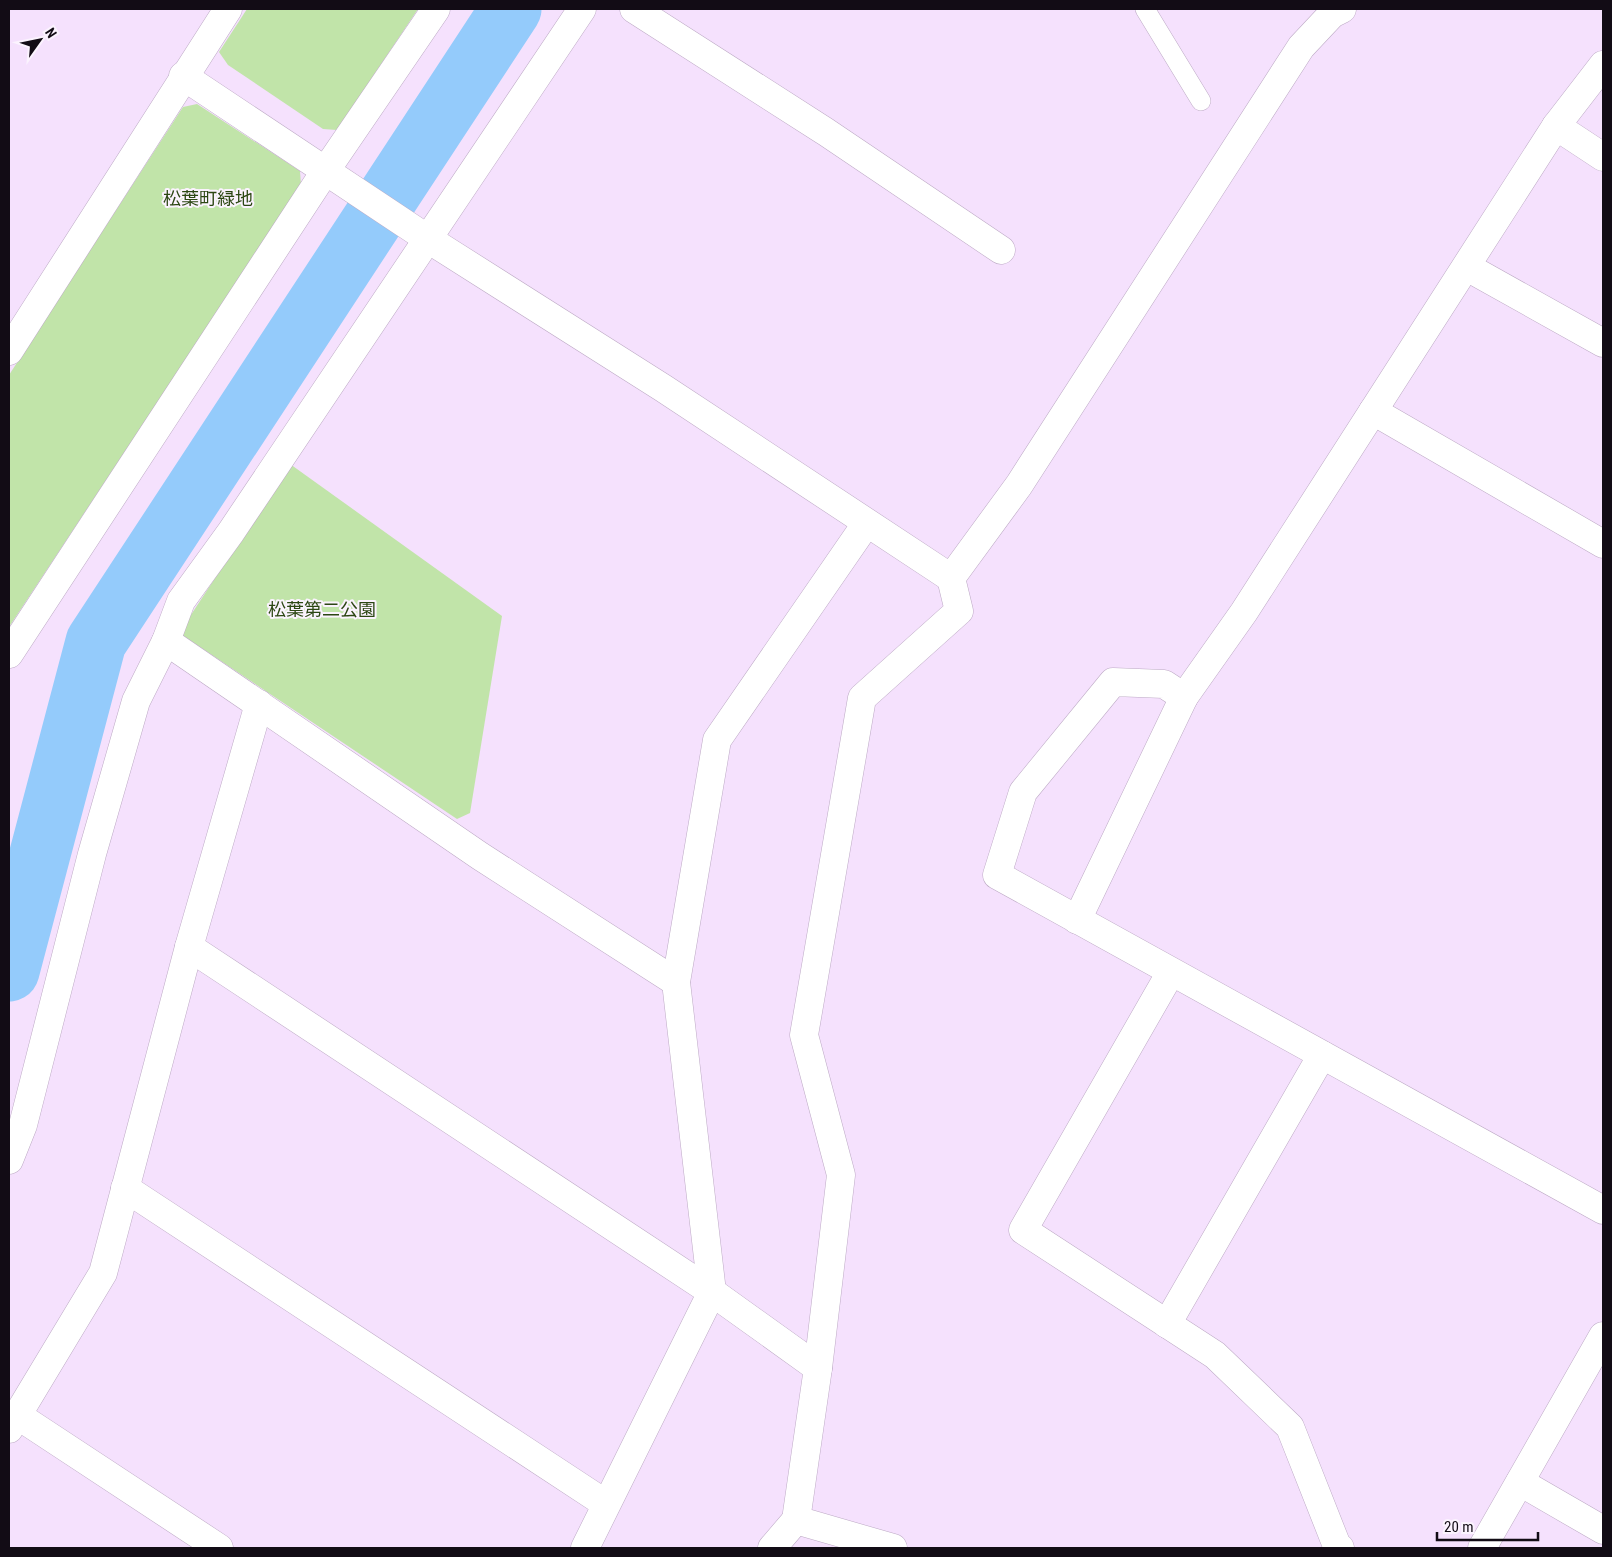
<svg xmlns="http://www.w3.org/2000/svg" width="1612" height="1557" viewBox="0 0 1612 1557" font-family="'Roboto Condensed','Noto Sans JP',sans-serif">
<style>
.green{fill:#c1e4a9}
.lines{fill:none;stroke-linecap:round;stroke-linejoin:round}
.river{stroke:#94cbfb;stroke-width:61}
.service-casing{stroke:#bdaac5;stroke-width:20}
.minor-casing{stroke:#bdaac5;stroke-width:29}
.tertiary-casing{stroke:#bdaac5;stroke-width:29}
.service{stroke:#fff;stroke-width:19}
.minor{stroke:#fff;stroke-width:28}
.tertiary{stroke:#fff;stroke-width:28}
.labels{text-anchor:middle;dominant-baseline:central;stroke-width:4;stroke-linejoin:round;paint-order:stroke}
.park-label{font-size:18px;fill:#2c4713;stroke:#fbf3fe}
</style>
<rect width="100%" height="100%" fill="#f5e1fd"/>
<!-- green -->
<g class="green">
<path d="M247,9H418L337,130L323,129L228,65L219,52Z"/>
<path d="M197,104L300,171L301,185L9,627V375L183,107Z"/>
<path d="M290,464L502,616L470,813L457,819L179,633Z"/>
</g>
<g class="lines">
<!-- river -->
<path class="river" d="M9,971L96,642L511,9"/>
<defs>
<path id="service" d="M1145,9L1201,101"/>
<g id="minor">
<path d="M634,9L826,132L1001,250"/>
<path d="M183,76L428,239L663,388L951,578L1019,485L1301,47L1332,14L1342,9"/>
<path d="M1556,126L1603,157"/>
<path d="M1467,267L1603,343"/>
<path d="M1373,411L1603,544"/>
<path d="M166,641L480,856L676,982"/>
<path d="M1184,697L1164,684L1113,682L1023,792L997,875L1603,1210"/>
<path d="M1077,920L1184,697L1244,612L1556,126L1603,65"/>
<path d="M189,947L712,1292L818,1368L796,1520"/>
<path d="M1171,972L1023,1230L1215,1355L1290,1427L1337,1546L1340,1548"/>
<path d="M9,1160L23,1125L92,854L136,701L166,641L181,601L231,532L582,9"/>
<path d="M125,1188L606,1504"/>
<path d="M1167,1324L1322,1055"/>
<path d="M818,1368L841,1175L804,1035L862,698L959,611L951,578"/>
<path d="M17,1415L219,1548"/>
<path d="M9,1429L103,1273L189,947L259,704"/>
<path d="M1520,1482L1603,1530"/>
<path d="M585,1548L712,1292L676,982L717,740L866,524"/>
<path d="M772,1548L796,1520L893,1548"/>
<path d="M1482,1548L1603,1336"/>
</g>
<g id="tertiary">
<path d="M9,351L228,9"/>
<path d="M9,654L326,170L436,9"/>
</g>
</defs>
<!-- service casing -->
<use href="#service" class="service-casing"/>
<!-- minor casing -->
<use href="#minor" class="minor-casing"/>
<!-- tertiary casing -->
<use href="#tertiary" class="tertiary-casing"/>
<!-- service -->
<use href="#service" class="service"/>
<!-- minor -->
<use href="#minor" class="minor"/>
<!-- tertiary -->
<use href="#tertiary" class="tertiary"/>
</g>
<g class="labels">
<!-- park labels -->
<g class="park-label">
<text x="208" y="198">松葉町緑地</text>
<text x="322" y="609">松葉第二公園</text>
</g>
</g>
<!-- border -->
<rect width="1612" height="1557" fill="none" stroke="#120c15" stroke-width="20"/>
<!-- north arrow -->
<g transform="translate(40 40) rotate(57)" stroke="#fbf3fe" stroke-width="4" paint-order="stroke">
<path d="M0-4L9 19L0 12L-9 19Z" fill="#120c15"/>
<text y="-8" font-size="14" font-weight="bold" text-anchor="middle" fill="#120c15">N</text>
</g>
<!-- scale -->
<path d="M1437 1532v8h101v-8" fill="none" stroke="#120c15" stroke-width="2.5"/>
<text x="1444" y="1532" font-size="15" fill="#120c15" stroke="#fbf3fe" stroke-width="4" paint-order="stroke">20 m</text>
</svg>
